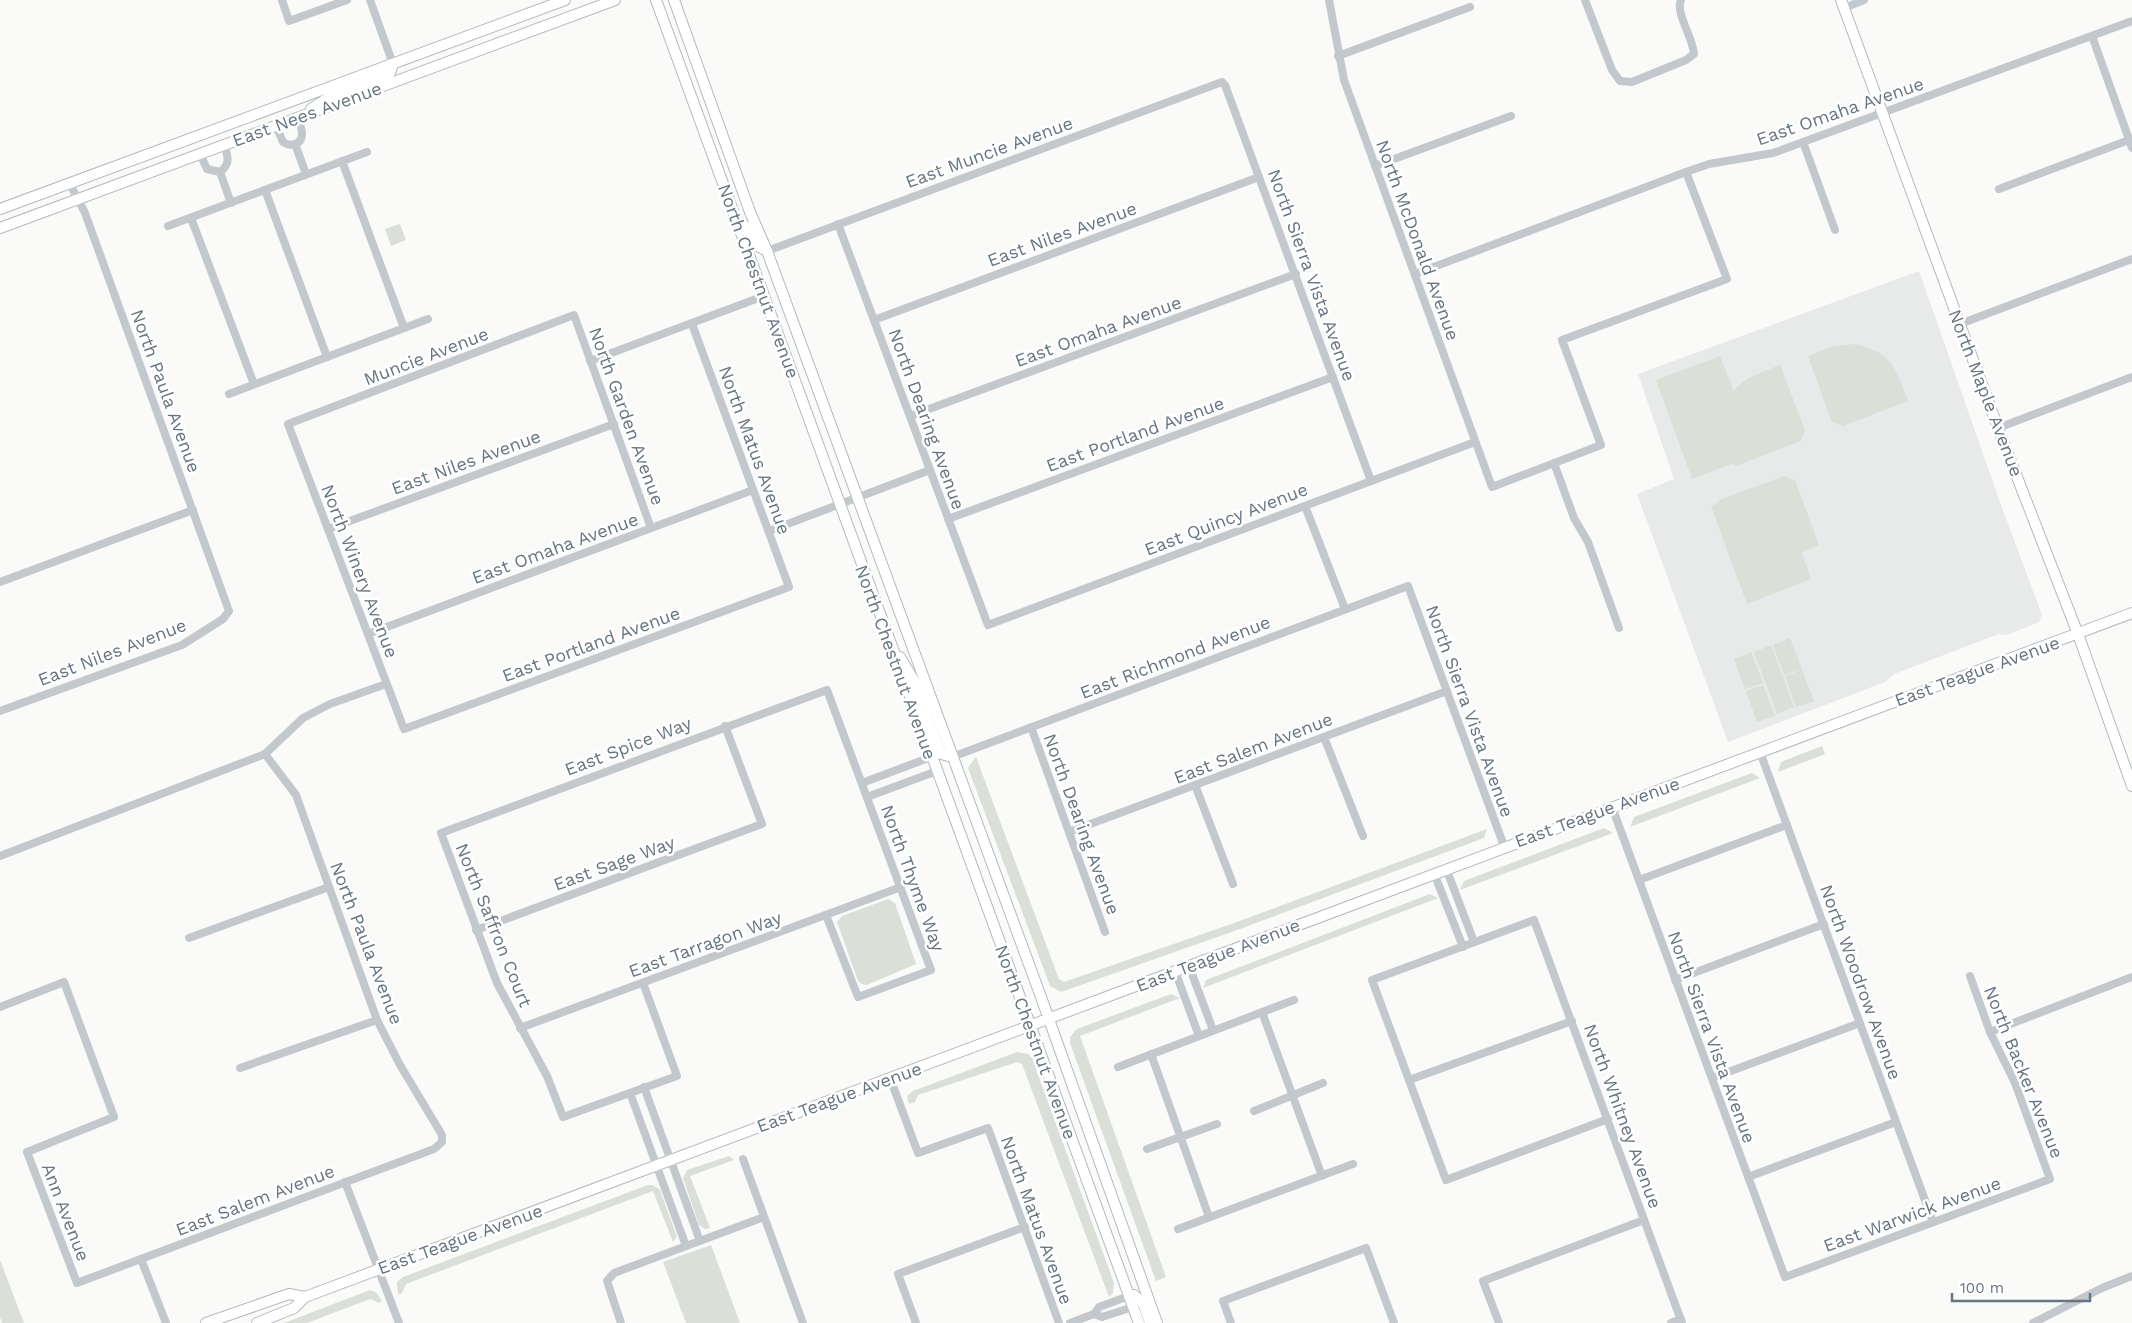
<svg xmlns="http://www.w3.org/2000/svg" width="2132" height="1323" viewBox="0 0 2132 1323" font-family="'Work Sans',sans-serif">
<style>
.built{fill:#e8e9e9}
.park{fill:#dadfd7}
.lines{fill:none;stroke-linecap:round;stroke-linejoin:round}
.secondary-casing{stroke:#b3babf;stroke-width:12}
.street{stroke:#c3c8cc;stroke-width:8}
.secondary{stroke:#fff;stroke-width:10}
.labels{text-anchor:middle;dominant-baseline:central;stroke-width:5;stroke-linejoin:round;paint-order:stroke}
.street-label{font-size:18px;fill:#657683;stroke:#fff}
</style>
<rect width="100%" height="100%" fill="#fafaf8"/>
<!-- built -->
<path class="built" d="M1919,271L2001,505L2042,615L2039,622L2007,635L1999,634L1894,674L1885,682L1728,742L1637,494L1674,479L1638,374Z"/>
<!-- park -->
<g class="park">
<path d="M400,224L406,240L391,246L385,229Z"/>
<path d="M1854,344C1892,352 1895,367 1908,401L1843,426L1832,422L1808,356L1830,347Z"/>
<path d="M1720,356L1734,391C1744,377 1764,372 1780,365L1805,430L1801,441L1736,466L1734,463L1692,479L1656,380Z"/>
<path d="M1784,476L1795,480L1819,545L1802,553L1811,579L1747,604L1711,506L1719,502V500Z"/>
<path d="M1790,638L1802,669L1784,675L1773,645Z"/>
<path d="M1771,645L1794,707L1777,714L1754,652Z"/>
<path d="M1751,652L1763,683L1745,689L1734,659Z"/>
<path d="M1802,670L1814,701L1796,707L1785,676Z"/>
<path d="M1763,685L1775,716L1757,722L1746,691Z"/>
<path d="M1822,746L1825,754L1778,772L1781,762Z"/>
<path d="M976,757L1059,979L1064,982L1237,922L1487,829L1484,838L1240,929L1061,992L1050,986L968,768Z"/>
<path d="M1752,773L1760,778L1630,827L1634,817Z"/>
<path d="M1604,828L1613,833L1460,890L1464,881Z"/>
<path d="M1430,894L1438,898L1203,988L1206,980Z"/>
<path d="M888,899L895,903L916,964L867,985L862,984L858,981L837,922L842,916Z"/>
<path d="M1171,994L1180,998L1080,1036L1166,1277L1156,1281L1070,1043V1037L1077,1029Z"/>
<path d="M1017,1052L1028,1054L1032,1058L1114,1283L1113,1293L1109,1297L1022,1064L1017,1062L918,1095L915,1102L909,1104L907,1096L913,1091Z"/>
<path d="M729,1156L734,1160L690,1176L710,1228L705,1229L699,1225L683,1178L687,1170Z"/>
<path d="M648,1185H653L660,1190L676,1234L677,1237L673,1242L653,1191L406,1284L402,1293L398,1295L397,1282L403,1277Z"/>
<path d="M711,1245L740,1323H686L663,1262Z"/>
<path d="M0,1260L24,1323H2L0,1317Z"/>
<path d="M370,1290L377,1293L382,1301L379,1303L370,1299L307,1323H284Z"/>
</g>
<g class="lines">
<defs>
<g id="secondary">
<path d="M656,0L1139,1323"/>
<path d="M674,0L750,212L767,251L1041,997L1157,1323"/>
<path d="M1841,0L1998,428L2078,634L2132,786"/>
<path d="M311,109L328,98L384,77L390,73L393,64"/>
<path d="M0,209L565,0"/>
<path d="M737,220L748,228L756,245L767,251"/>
<path d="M0,228L615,0"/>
<path d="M900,657L916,684L941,754L952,757"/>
<path d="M1129,1296L1134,1295L1143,1303L1150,1323"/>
<path d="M206,1323L289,1294L305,1297"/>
<path d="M257,1323L294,1308L305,1297L2132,613"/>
</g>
</defs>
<!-- secondary casing -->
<use href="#secondary" class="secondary-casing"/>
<!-- street -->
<g class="street">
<path d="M282,0L289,21L347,0"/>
<path d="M370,0L393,64"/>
<path d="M1329,0L1344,80L1492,487L1601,445L1562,340L1727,279L1686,172"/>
<path d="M1585,0L1612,70L1620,81L1632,82L1686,60L1694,54C1693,37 1675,13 1681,0"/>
<path d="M1844,8L1864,0"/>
<path d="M2092,36L2132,148"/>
<path d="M1338,56L1470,7"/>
<path d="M276,126L283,142C290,147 301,145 302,135C303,130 299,123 297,118"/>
<path d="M1803,142L1835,230"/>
<path d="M295,144L306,174"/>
<path d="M200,154L207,169L220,172C231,164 228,156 224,145"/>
<path d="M342,161L404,328"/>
<path d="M1375,166L1511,116"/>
<path d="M220,172L231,203"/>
<path d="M1999,189L2129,140"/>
<path d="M265,190L327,357"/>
<path d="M191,218L254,384"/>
<path d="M838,224L988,625L1475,442"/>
<path d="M168,226L367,152"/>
<path d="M767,251L1222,82L1225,85L1371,481"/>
<path d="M1415,274L1686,172L1709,164L1773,153L2132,21"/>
<path d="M874,320L1259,177"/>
<path d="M1960,324L2132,259"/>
<path d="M590,361L764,296"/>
<path d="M229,394L428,319"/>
<path d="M910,416L1296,274"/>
<path d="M1998,428L2132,377"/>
<path d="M1554,463L1574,518L1588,542L1619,628"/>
<path d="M1305,506L1345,609"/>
<path d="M948,519L1333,377"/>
<path d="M651,528L574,315L288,424L404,729L789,587L692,324"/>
<path d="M328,529L614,424"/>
<path d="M769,531L930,470"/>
<path d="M0,582L193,510"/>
<path d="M368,634L753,490"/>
<path d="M0,711L182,645L223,619L229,611L85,213L70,184"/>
<path d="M1031,727L1105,932"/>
<path d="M1324,737L1363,836"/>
<path d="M1760,752L1933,1222"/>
<path d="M952,757L1408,586L1504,846"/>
<path d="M862,783L931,757"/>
<path d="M1195,785L1233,884"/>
<path d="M867,797L937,771"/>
<path d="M1612,807L1785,1277L2050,1179L2015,1083L1990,1032L1970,976"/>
<path d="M1069,832L1447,691"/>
<path d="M0,856L265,754L303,718L330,704L386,684"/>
<path d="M1446,868L1474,942"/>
<path d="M1434,873L1463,947"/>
<path d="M1639,880L1787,825"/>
<path d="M476,930L762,824L725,726"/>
<path d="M189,938L329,887"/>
<path d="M1189,966L1213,1030"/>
<path d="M1175,971L1199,1036"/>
<path d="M1675,980L1824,924"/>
<path d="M643,983L677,1076L563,1117L547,1076L497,983L441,833L827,690L931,970L858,997L826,915"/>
<path d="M0,1007L64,982L114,1117L27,1152L77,1283L434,1149L442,1142V1135L400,1065L377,1020L296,795L265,754"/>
<path d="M1262,1012L1322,1176"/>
<path d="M520,1028L901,887"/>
<path d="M1990,1032L2132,977"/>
<path d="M1151,1054L1209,1217"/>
<path d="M1118,1067L1294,1000"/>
<path d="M240,1068L377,1020"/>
<path d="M890,1078L918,1153L988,1128L1059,1323"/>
<path d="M1712,1078L1860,1023"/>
<path d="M1409,1080L1572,1021"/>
<path d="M644,1087L700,1241"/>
<path d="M630,1093L686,1246"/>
<path d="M1254,1111L1323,1083"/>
<path d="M1608,1119L1446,1180L1372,980L1534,920L1682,1323"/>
<path d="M1147,1149L1217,1124"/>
<path d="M743,1159L803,1323"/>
<path d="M1748,1177L1896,1122"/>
<path d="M345,1182L399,1323"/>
<path d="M1178,1229L1353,1164"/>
<path d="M141,1259L166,1323"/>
<path d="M1094,1314L1102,1317L1133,1307"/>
<path d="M621,1323L607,1281L614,1273L764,1217"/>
<path d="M916,1323L898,1274L1025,1227"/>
<path d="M1070,1323L1094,1314L1099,1307L1129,1296"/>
<path d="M1231,1323L1223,1301L1366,1248L1394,1323"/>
<path d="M1499,1323L1483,1281L1644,1220"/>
<path d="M1671,1323L1681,1319"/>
<path d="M2033,1323L2102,1288L2132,1276"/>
</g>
<!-- secondary -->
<use href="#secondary" class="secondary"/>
</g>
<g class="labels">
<!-- street labels -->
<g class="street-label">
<text transform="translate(1840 111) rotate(-19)">East Omaha Avenue</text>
<text transform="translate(307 114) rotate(-20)">East Nees Avenue</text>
<text transform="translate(989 152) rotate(-20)">East Muncie Avenue</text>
<text transform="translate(1062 234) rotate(-20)">East Niles Avenue</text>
<text transform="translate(1418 240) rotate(70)">North McDonald Avenue</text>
<text transform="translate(1312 275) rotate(70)">North Sierra Vista Avenue</text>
<text transform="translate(759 281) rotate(70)">North Chestnut Avenue</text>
<text transform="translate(1098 331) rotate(-20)">East Omaha Avenue</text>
<text transform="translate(426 356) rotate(-21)">Muncie Avenue</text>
<text transform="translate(166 391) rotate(70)">North Paula Avenue</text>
<text transform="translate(1986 393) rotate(69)">North Maple Avenue</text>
<text transform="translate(627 416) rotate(70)">North Garden Avenue</text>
<text transform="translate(927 419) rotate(70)">North Dearing Avenue</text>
<text transform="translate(1135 434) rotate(-20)">East Portland Avenue</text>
<text transform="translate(755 450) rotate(70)">North Matus Avenue</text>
<text transform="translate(466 462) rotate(-20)">East Niles Avenue</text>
<text transform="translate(1226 519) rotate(-21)">East Quincy Avenue</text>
<text transform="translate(555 548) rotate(-20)">East Omaha Avenue</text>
<text transform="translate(360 571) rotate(69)">North Winery Avenue</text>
<text transform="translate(591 644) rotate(-20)">East Portland Avenue</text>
<text transform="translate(112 652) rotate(-21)">East Niles Avenue</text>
<text transform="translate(1175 657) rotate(-21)">East Richmond Avenue</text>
<text transform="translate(896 662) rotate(70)">North Chestnut Avenue</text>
<text transform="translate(1977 671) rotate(-20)">East Teague Avenue</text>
<text transform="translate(1470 711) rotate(70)">North Sierra Vista Avenue</text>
<text transform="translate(628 746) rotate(-21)">East Spice Way</text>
<text transform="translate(1253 748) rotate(-21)">East Salem Avenue</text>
<text transform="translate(1597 812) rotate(-20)">East Teague Avenue</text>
<text transform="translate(1082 824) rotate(70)">North Dearing Avenue</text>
<text transform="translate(614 863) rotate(-20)">East Sage Way</text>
<text transform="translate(913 878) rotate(70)">North Thyme Way</text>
<text transform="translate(494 925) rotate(68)">North Saffron Court</text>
<text transform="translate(367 943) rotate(69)">North Paula Avenue</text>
<text transform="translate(705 944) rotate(-20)">East Tarragon Way</text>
<text transform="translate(1218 955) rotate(-21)">East Teague Avenue</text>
<text transform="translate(1861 982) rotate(70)">North Woodrow Avenue</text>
<text transform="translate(1712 1037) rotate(70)">North Sierra Vista Avenue</text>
<text transform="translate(1036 1042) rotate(70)">North Chestnut Avenue</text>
<text transform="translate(2024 1072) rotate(68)">North Backer Avenue</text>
<text transform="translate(839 1097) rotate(-20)">East Teague Avenue</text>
<text transform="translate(1623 1116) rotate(70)">North Whitney Avenue</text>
<text transform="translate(255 1200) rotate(-21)">East Salem Avenue</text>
<text transform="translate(66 1212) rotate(69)">Ann Avenue</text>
<text transform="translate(1912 1214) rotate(-20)">East Warwick Avenue</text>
<text transform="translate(1037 1220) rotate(70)">North Matus Avenue</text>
<text transform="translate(460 1239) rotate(-20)">East Teague Avenue</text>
</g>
</g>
<!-- scale -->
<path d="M1952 1293v8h138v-8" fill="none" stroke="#657683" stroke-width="2.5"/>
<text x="1960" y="1293" font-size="15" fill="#657683" stroke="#ffffff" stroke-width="4" paint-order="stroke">100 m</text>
</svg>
